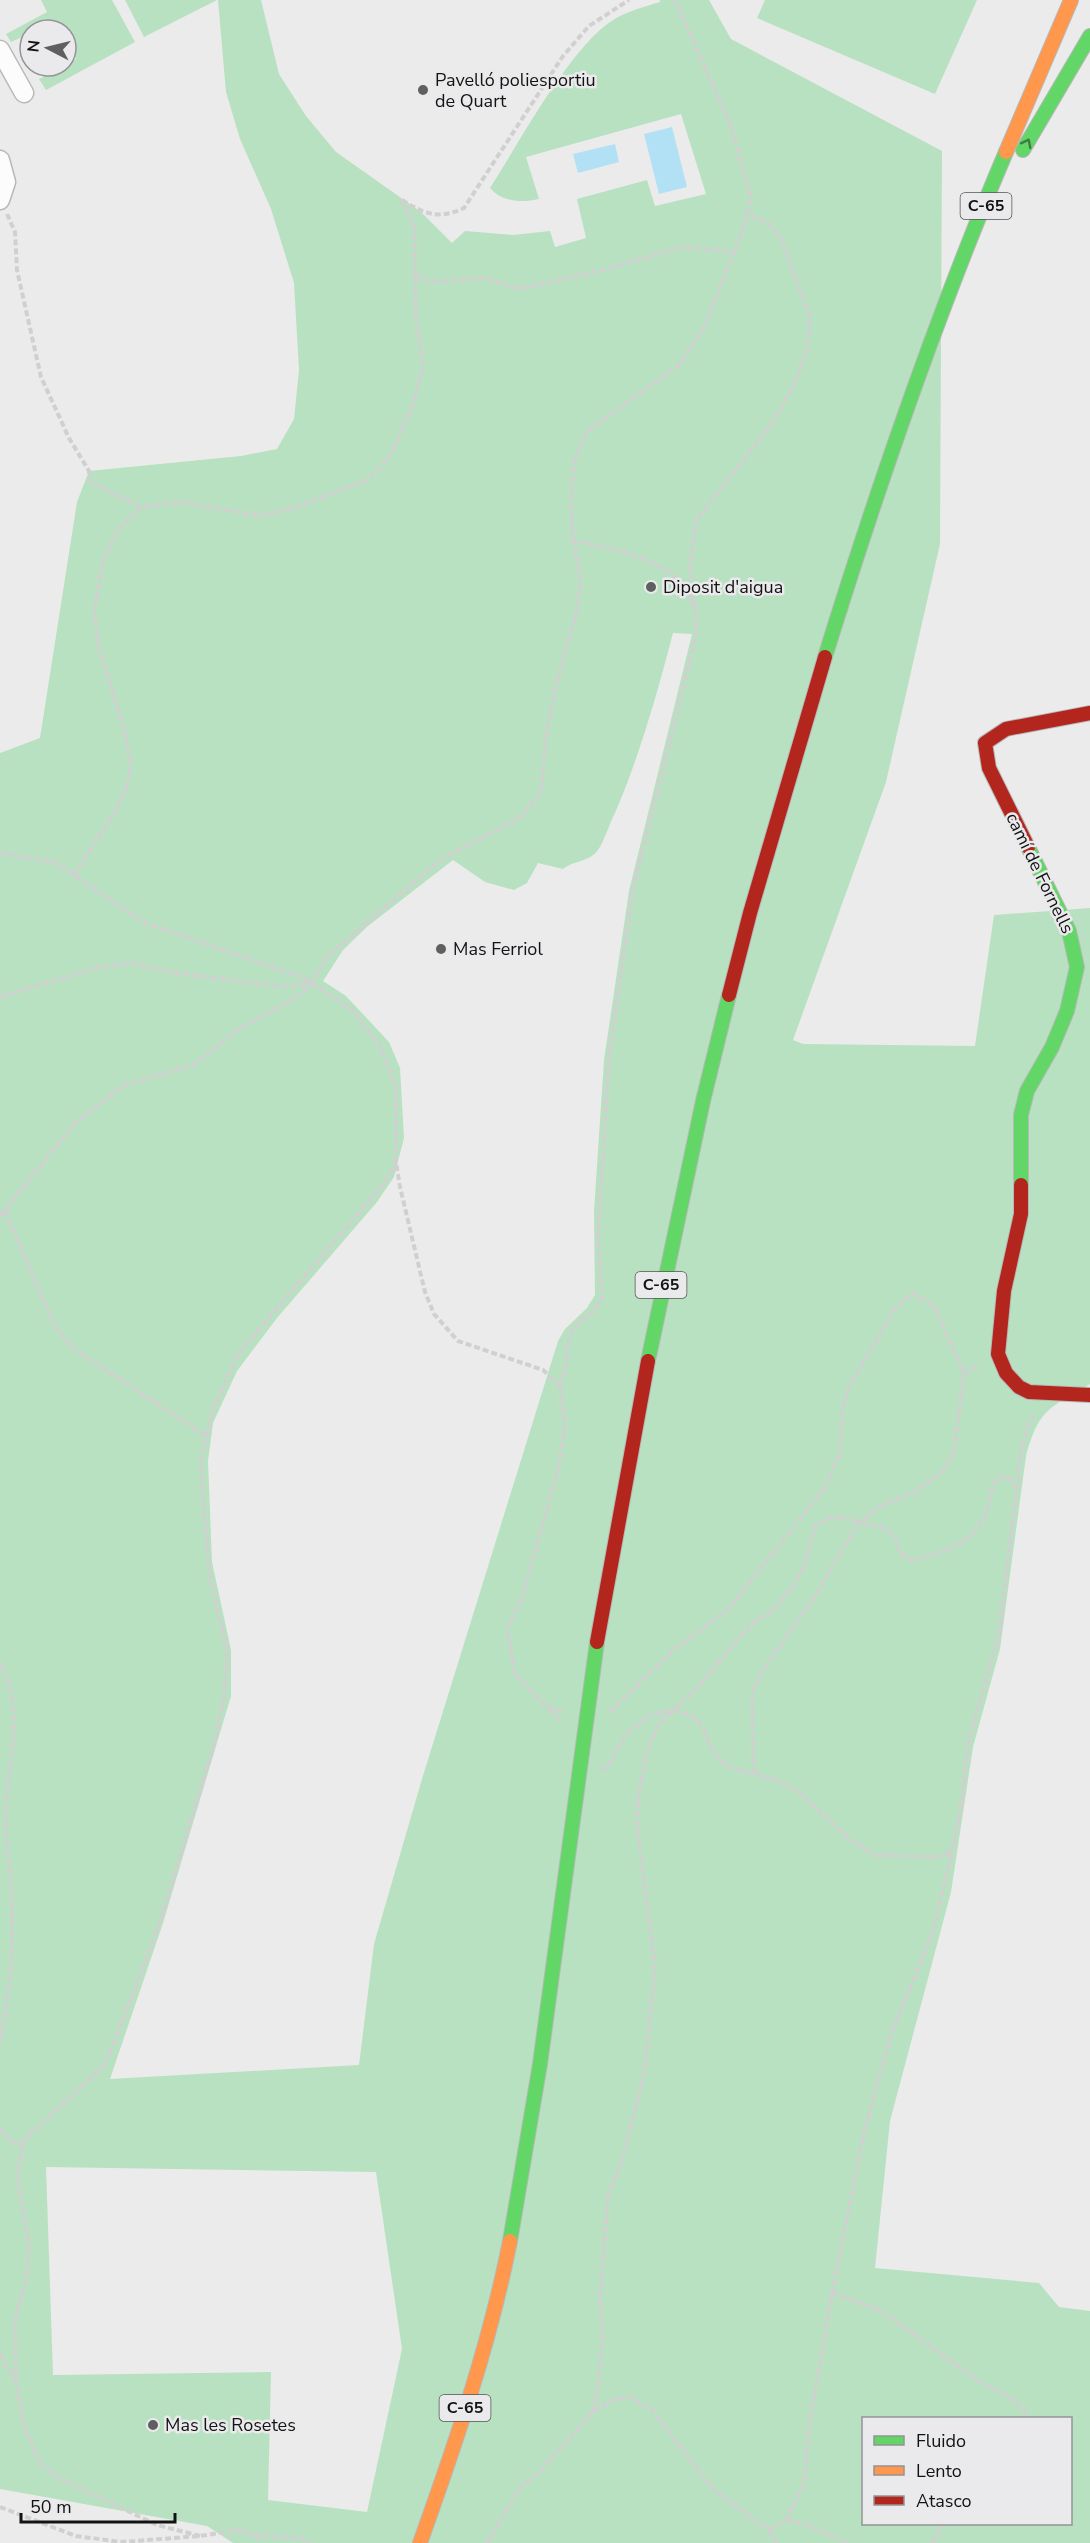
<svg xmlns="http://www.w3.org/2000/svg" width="1090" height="2543" viewBox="0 0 1090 2543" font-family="'Nunito Sans',sans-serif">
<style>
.green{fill:#b8e1c1;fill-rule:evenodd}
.water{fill:#b2e0f4}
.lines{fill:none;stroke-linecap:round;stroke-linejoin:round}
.street-casing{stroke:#b8b8b8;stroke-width:21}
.fast-casing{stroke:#b8b8b8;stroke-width:16}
.slow-casing{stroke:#b8b8b8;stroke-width:16}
.jam-casing{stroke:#b8b8b8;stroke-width:16}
.path{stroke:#d1d0d1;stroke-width:4;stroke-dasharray:6 3;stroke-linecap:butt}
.street{stroke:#fcfcfc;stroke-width:18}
.fast{stroke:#63d668;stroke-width:14}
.slow{stroke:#ff974d;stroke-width:14}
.jam{stroke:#b3261e;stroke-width:14}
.oneway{stroke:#3f7e42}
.poi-dot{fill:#5f5f5f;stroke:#eaeaec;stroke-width:2}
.labels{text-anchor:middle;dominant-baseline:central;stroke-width:5;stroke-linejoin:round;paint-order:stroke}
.shield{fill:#eaeaec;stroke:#545455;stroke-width:1.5}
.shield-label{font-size:16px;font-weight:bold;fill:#141314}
.poi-label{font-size:18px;fill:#141314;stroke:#eaeaec;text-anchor:start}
.street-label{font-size:18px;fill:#141314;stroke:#eaeaec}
</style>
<rect width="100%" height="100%" fill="#ebebeb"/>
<!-- green -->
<g class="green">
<path d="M41,0H112L135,42L46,90L39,79L76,59L66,37V30L60,26L53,30H30V44L27,46L22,37L11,42L6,34L47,12Z"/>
<path d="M125,0H217L144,37Z"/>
<path d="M218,0H261L279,74L306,116L336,152L421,212L452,243L465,231L513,235L550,231L555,247L586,238L577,199L647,180L655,206L706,194L681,114L526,157L539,199C521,203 502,202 490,188C519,143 570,47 613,20C628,11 643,7 660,2V0H709L731,39L942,151L940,544L886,782L793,1040L803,1044L975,1046L994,915L1090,908V1384C1049,1408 1039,1409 1026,1456L1000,1649L973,1747L951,1892L890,2121L875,2268L1039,2283L1059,2307L1090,2311V2543H233L207,2526L0,2489V753L40,738L77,502L89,471L241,456L277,449L294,419L299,370L294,283L271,209L240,139L226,92ZM673,633L692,634L629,891L604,1060L594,1211L595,1295L587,1308L565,1329L558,1341L422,1779L374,1944L359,2065L110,2079L163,1923L231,1696V1650L212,1562L208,1461L213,1423L237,1371L277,1318L377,1202L394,1177L404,1138L400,1068L389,1042L346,996L323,981L343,950L368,926L453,860L485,882L514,890L527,883L538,863L563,869C574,860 588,863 598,850C605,840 609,824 615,813C640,755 657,694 673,633ZM46,2167L376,2172L402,2349L367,2512L268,2500L271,2372L53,2375ZM864,2418H1070V2524H864Z"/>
<path d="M765,0H977L935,94L757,18Z"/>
</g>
<!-- water -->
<g class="water">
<path d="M672,127L687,187L659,194L644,134Z"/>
<path d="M615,144L619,162L578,173L573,154Z"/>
</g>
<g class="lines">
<defs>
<g id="street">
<path d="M0,50L24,93"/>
<path d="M0,160L6,182L0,200"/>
</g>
<g id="fast">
<path d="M1023,150L1090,36"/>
<path d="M825,657C878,486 936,316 1006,152"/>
<path d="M1021,1185V1115L1027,1091L1052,1047L1067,1011L1077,967L1069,931L1028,847"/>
<path d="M648,1361L703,1101L729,995"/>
<path d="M510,2241L540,2064L597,1642"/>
</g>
<g id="slow">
<path d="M1006,152L1071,0"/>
<path d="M420,2543C455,2445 490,2343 510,2241"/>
</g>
<g id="jam">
<path d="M1028,847L989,768L985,743L1006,729L1090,713"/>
<path d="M729,995L750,913L825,657"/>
<path d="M1021,1185V1214L1004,1291L998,1354L1006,1373L1019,1387L1029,1392L1090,1395"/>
<path d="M597,1642L648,1361"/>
</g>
</defs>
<!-- street casing -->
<use href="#street" class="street-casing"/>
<!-- fast casing -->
<use href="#fast" class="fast-casing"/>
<!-- slow casing -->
<use href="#slow" class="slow-casing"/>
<!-- jam casing -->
<use href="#jam" class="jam-casing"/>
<!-- path -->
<g class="path">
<path d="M402,200C424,214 439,220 464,208L563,56L589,26L629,0"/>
<path d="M7,214L15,232L17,270L41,377L69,438L89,471L90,482L142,507"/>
<path d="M416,276L432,282L485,278L519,289L603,270L683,247L734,252"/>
<path d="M695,606L690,566L696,520L769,428L794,385L807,350L810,317L782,241L769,224L747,214"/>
<path d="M0,853L56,863L145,923L302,977L351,1009L380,1046L396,1088V1162L400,1187L425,1292L434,1314L458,1341L543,1370L560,1386L565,1426L559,1466L522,1598L507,1628L515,1674L547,1707L564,1712"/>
<path d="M74,875L116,810L126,788L131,765L125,733L99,647L94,612L103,561L119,528L142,507L180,502L261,516L293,508L365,481L381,467L393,450L413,405L423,365L416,319L414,224L401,199"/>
<path d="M0,997L97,968L133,963L176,973L282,987L310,983"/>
<path d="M5,1211L53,1322L71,1347L206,1436"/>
<path d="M0,1216L76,1122L124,1085L194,1065L237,1030L298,996L311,983L327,957L440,860L521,817L541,792L546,737L555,689L577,610L581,579L573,540L571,502L574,463L586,432L678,366L704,328L742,232L751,197L730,123L675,0"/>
<path d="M964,1373L979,1365"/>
<path d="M560,1386L566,1367L569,1335L576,1325L594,1311L602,1299L598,1236L609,1058L633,889L696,636C696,628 697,617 694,608C679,558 617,551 573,540"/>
<path d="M0,1663C25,1706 8,1764 6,1811C5,1841 11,1872 12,1902C14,1948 9,1998 0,2043"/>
<path d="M549,1709L560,1720"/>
<path d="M610,1712L671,1652L728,1610L823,1490L840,1454L842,1411L848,1388L895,1309L912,1293L934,1306L964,1373L954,1452L944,1470L915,1492L879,1507L858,1523L816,1595L760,1674L752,1694L754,1774L776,1780L798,1791L847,1837L874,1855L935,1857L952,1852"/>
<path d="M601,1770L606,1768C613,1758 618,1746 625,1737C643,1712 684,1698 703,1728C706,1733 707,1740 710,1745C718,1764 734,1770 754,1774"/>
<path d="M0,2129L11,2142L23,2145"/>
<path d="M832,2293L880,2310L980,2382L1009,2397L1025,2411V2418"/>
<path d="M0,2354L16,2382"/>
<path d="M593,2412L598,2387L603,2336L600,2301L608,2195L623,2157L644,2075L655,1969L637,1824L638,1799L646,1754L658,1725L695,1690L752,1623L773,1610L792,1588L805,1564L815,1526L826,1519L839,1517L887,1529L896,1539L900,1553L913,1561C939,1553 972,1545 984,1517C990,1502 989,1489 999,1477H1007L1018,1488"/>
<path d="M0,2507L76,2536L121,2542L200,2536L239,2530L255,2535L299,2538L311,2543"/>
<path d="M786,2520L803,2523L848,2543"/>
<path d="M769,2530L786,2520L804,2484L809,2426L832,2293L864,2133L891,2034L933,1932L952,1852L960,1813L968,1743L999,1634L1021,1450L1029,1422L1036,1414"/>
<path d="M255,2535L260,2543"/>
<path d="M200,2536L157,2525L57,2477L40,2463L24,2425L16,2382L15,2321L27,2274L29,2244L17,2175L24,2140L102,2068L115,2040L159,1925L213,1748L224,1697L227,1651L209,1572L202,1485L201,1459L213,1409L238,1354L385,1182L396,1163"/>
<path d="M487,2543L520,2488L540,2471L593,2412L612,2400L630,2397L651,2409L715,2491L769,2530L777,2543"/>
<path d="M932,2543L944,2524"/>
</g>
<!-- street -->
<use href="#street" class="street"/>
<!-- fast -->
<use href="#fast" class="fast"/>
<!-- slow -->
<use href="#slow" class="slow"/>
<!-- jam -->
<use href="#jam" class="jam"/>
</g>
<!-- one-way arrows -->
<defs><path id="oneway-chevron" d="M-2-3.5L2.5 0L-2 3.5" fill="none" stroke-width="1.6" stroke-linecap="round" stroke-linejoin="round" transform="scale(1.5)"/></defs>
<use class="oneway" href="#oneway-chevron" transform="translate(1027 143) rotate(-63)"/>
<!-- markers -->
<g class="poi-dot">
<circle cx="423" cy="90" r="6"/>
<circle cx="651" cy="587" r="6"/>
<circle cx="441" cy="949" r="6"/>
<circle cx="153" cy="2425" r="6"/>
</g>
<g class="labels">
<!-- shield labels -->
<g class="shield">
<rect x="960.5" y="193" width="51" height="26" rx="4.5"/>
<rect x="635.5" y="1272" width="51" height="26" rx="4.5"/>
<rect x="439.5" y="2395" width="51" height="26" rx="4.5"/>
</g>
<g class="shield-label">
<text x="986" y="206">C-65</text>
<text x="661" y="1285">C-65</text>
<text x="465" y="2408">C-65</text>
</g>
<!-- poi labels -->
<g class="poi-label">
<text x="435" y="80">Pavelló poliesportiu<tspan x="435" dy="21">de Quart</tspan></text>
<text x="663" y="587">Diposit d'aigua</text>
<text x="453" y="949">Mas Ferriol</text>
<text x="165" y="2425">Mas les Rosetes</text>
</g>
<!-- street labels -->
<g class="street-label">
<text transform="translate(1040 873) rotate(64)">camí de Fornells</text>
</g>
</g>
<!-- legend -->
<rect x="862" y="2417" width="210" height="108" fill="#eaeaec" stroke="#949496" stroke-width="1.5"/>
<rect x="874" y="2436" width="30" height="9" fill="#63d668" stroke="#949496" stroke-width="1.5"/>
<text x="916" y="2447" font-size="18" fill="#141314">Fluido</text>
<rect x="874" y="2466" width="30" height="9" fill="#ff974d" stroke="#949496" stroke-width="1.5"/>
<text x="916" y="2477" font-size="18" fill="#141314">Lento</text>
<rect x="874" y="2496" width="30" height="9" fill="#b3261e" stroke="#949496" stroke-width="1.5"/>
<text x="916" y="2507" font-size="18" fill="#141314">Atasco</text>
<!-- north arrow -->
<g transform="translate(48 48) rotate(277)"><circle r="28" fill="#eaeaec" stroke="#949496" stroke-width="1.5"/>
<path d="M0-4.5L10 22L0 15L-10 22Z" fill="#5f5f5f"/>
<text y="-9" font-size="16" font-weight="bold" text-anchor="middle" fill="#141314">N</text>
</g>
<!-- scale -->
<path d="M21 2513v9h154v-9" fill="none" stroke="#141314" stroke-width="3"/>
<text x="30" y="2513" font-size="18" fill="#141314" stroke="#eaeaec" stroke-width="4.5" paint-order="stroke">50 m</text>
</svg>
